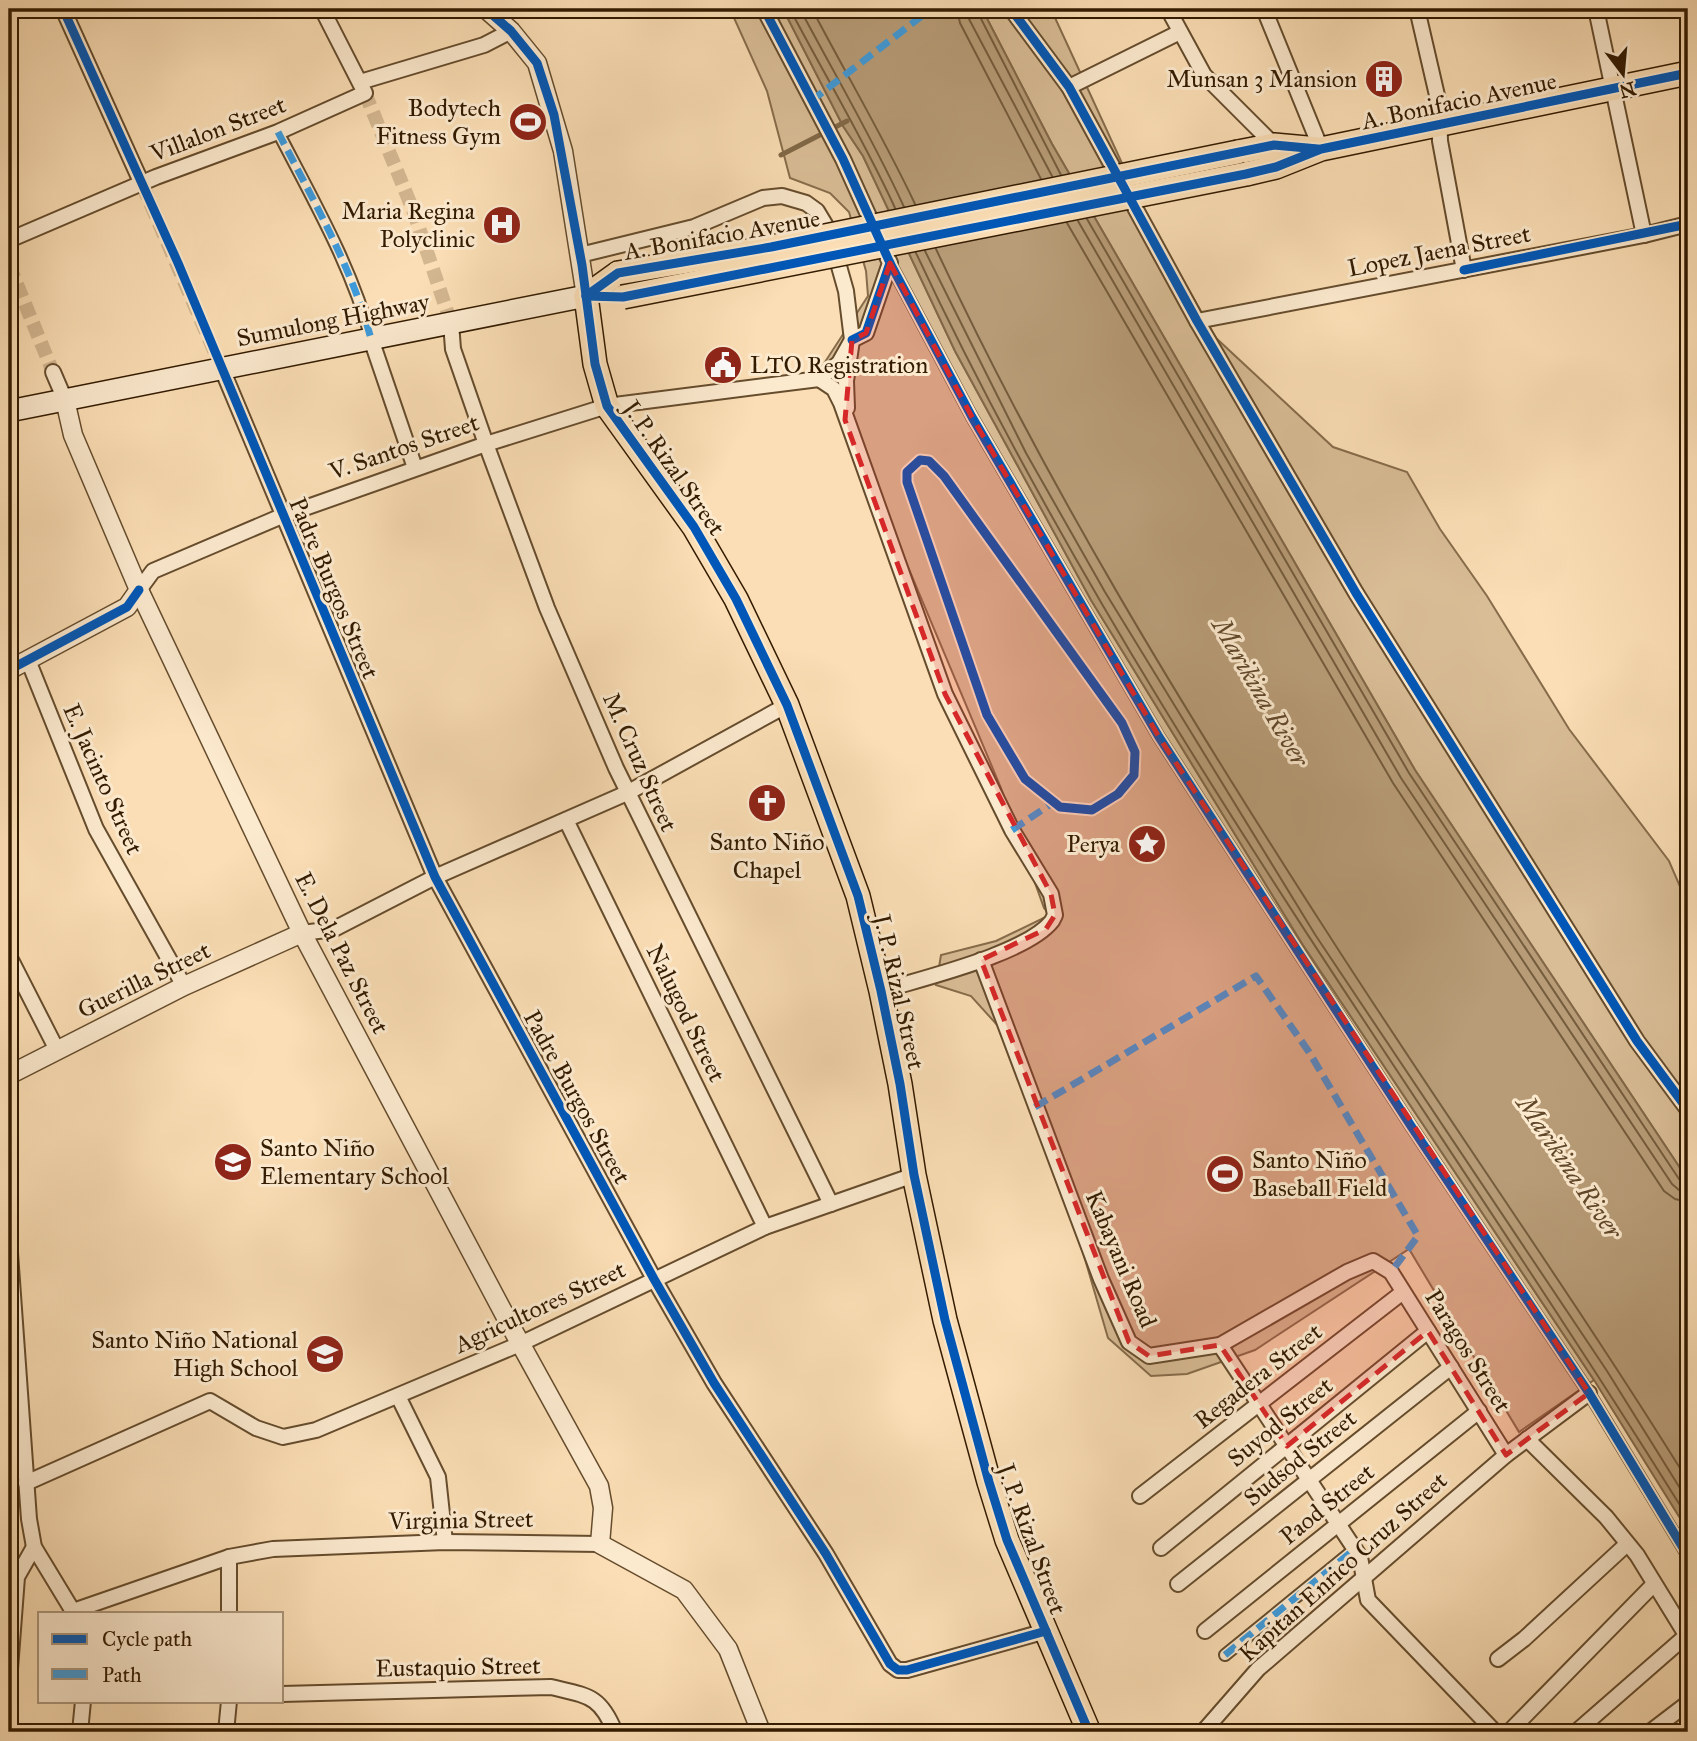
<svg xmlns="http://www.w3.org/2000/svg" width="1697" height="1741" viewBox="0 0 1697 1741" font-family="'IM FELL Great Primer',serif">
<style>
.green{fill:#d9bd96;stroke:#866c4b;stroke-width:2}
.water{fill:#b79c77;stroke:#826847;stroke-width:2}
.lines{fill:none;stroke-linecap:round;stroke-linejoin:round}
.shore{stroke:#755c3c;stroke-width:2}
.stream{stroke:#826847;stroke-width:5}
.minor-tunnel{stroke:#d3b791;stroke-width:14;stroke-dasharray:14 7;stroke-linecap:butt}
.pedestrian-casing{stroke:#654c2d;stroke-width:14}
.minor-casing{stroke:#654c2d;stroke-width:18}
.tertiary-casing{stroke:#654c2d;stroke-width:21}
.secondary-casing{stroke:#331b00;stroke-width:24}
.primary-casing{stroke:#331b00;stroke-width:26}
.pedestrian{stroke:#fceacf;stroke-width:10}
.minor{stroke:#fceacf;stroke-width:14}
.tertiary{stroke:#fceacf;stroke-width:18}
.secondary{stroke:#fceacf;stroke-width:21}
.primary{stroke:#fbdeb5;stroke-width:23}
.primary-bridge-casing{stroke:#331b00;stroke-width:26;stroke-linecap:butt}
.primary-bridge{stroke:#fbdeb5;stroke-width:23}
.quiet{stroke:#3e9bdc;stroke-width:7;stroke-dasharray:14 7;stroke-linecap:butt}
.cycleway-casing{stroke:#fceacf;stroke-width:13}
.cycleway{stroke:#0057b8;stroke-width:9}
.marked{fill:#d62828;fill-opacity:0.2;stroke:#d62828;stroke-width:5;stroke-dasharray:14 9;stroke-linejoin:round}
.labels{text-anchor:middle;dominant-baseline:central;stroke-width:6;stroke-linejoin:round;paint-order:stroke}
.poi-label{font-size:24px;fill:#331b00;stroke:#fceacf;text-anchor:end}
.street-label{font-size:24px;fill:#331b00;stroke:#fceacf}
.water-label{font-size:26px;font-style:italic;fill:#61482a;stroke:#fceacf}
</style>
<rect width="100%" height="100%" fill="#fbdeb5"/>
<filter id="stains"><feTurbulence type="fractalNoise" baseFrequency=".00286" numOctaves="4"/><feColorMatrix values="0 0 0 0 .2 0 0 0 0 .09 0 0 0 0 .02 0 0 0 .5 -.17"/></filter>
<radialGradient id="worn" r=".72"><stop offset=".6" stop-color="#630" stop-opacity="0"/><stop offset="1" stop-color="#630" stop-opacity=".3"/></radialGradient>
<!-- green -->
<g class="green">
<path d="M730,9H783L843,126L863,156L955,351L1091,600L1303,945L1594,1380L1519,1432L1409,1249L1255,1350L1187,1374L1151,1376L1108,1338L1026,1057L971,996L936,985L941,955L996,941L1050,915L1044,908L1001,788L823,365L868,296L866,271L849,212L830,193L790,178L767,91Z"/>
<path d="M982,9H1051L1144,211L1216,338L1333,447L1407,472L1440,529L1487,596L1569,729L1669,861L1688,905V1180L1415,770L1052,144Z"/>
</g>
<!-- water -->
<path class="water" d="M783,9H982L1052,144L1415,770L1688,1180V1531L1594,1380L1303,945L1091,600L955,351L863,156L843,126Z"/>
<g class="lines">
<!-- shore -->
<g class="shore">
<path d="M790,9C825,76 864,140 895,208"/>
<path d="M800,9C835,75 873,139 904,207"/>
<path d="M812,9C846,74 884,138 915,204"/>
<path d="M957,9L960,23L1041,179"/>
<path d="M968,9L969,19L1052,176"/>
<path d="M976,9L1061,175"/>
<path d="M1087,219L1409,773L1679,1179L1688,1183"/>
<path d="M1078,221L1401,778L1672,1184L1679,1190L1688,1191"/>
<path d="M1067,223L1393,783L1664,1191L1675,1199L1688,1202"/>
<path d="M936,249C1046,485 1184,710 1325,929C1444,1115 1572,1294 1688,1481"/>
<path d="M925,251L1026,453L1105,592L1316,936L1607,1371L1688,1501"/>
<path d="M916,253C1126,702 1427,1098 1688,1518"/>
</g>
<!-- stream -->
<path class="stream" d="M781,155L847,121"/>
<!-- minor-tunnel -->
<g class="minor-tunnel">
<path d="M365,93L413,210L451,323"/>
<path d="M142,184L222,369"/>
<path d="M9,265L53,372"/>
</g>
<defs>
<g id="pedestrian">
<path d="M278,132C312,198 352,267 371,339"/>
<path d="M890,263L972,417L1159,737L1411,1126L1589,1393L1688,1556"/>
<path d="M1225,1655L1355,1549"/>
</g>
<g id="minor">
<path d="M63,9L142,184"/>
<path d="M764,9L843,159L890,263L866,333L852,340"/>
<path d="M1011,9L1069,87L1197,321L1356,593L1637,1041L1688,1110"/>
<path d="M1168,9L1204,75L1274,145"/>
<path d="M1264,9L1321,149"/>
<path d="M1417,9L1439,104L1440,141L1464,270"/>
<path d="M1596,9L1644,235"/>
<path d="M1687,9L1688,14"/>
<path d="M360,82L484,45L511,31"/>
<path d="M1069,87L1180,32"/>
<path d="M9,240L156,177L278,132L365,93L322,9"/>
<path d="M580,255L694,227L763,198L782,196L806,203L817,211L829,231L846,291L852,340L846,381L847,408"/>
<path d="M1197,321L1644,235L1688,224"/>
<path d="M451,323L453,349L486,444L547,608L616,768L831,1204"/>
<path d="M371,339L415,468"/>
<path d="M222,369L435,877L654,1279L714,1383L826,1554L890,1664L898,1670H907L1046,1631"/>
<path d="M53,372L65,400"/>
<path d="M819,379L834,389L841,403L945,694L1012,830L1051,894L1055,915L1052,921C1026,954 923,978 881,991"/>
<path d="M139,590L153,571L282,516L486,444L607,406L819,379L839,363L852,340"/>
<path d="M28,660L96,829L184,986"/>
<path d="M566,820L765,1227"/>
<path d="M302,933L334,929L435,877L627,793L787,705"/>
<path d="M9,956L57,1050"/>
<path d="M981,960L1101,1279L1129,1342L1149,1356L1220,1345L1347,1272L1373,1261L1391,1272L1506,1455"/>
<path d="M9,1239L29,1519L34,1547L74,1613"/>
<path d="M1220,1345L1360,1557L1368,1600L1495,1732"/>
<path d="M398,1396L438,1477L445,1542"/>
<path d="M1527,1439L1606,1517L1637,1555L1688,1638"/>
<path d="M26,1483L210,1401L256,1428L283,1437L316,1430L520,1344L765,1227L914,1175"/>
<path d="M1140,1496L1403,1292"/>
<path d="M1161,1548L1428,1331"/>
<path d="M229,1557V1613"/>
<path d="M1178,1584L1451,1367"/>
<path d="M73,1611L229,1557L273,1549L445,1542L600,1544"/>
<path d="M1205,1631L1479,1411"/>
<path d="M1498,1659L1524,1639L1627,1544"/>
<path d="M9,1682L17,1577L34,1547"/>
<path d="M282,1694L551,1687C588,1696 600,1695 615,1732"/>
<path d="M80,1732L83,1701"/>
<path d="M226,1732L229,1701"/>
<path d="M1203,1732L1258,1669L1506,1455L1589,1393"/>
<path d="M1509,1732L1654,1584"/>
<path d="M1576,1732L1687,1635"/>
<path d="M1650,1732L1688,1703"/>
</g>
<g id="tertiary">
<path d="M486,9L511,31L537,63L563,151L586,296"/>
<path d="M65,400L73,435L139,590L302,933L509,1323L599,1486L603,1508L600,1544L684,1590L728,1649L761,1732"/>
<path d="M9,670L127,607L139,590"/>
<path d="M9,1075L184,986L302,933"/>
</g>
<path id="secondary" d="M9,411L586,296"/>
<g id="primary">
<path d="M1238,152L1274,145L1318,149"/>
<path d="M1246,174L1276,167L1321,149L1688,73"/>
<path d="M586,296L595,364L607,406L694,527L736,599L787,705L858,896L881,991L900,1084L914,1175L945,1320L989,1482L1007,1540L1089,1732"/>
<path d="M586,296L618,273"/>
</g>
</defs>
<!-- pedestrian casing -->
<use href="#pedestrian" class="pedestrian-casing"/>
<!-- minor casing -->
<use href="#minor" class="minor-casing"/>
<!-- tertiary casing -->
<use href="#tertiary" class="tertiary-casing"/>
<!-- secondary casing -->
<use href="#secondary" class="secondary-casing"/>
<!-- primary casing -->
<use href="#primary" class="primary-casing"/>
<!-- pedestrian -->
<use href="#pedestrian" class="pedestrian"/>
<!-- minor -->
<use href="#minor" class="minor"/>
<!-- tertiary -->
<use href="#tertiary" class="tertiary"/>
<!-- secondary -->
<use href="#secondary" class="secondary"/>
<!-- primary -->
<use href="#primary" class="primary"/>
<defs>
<g id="primary-bridge">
<path d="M618,273L771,247L1238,152"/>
<path d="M623,297L1246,174"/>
</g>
</defs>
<!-- primary-bridge casing -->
<use href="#primary-bridge" class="primary-bridge-casing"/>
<!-- primary-bridge -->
<use href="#primary-bridge" class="primary-bridge"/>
<!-- quiet -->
<g class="quiet">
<path d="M811,101L931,9"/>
<path d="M278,132C312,198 352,267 371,339"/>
<path d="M1012,830L1054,802"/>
<path d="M1035,1107L1256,976L1309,1052L1418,1236L1391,1272"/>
<path d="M1225,1655L1355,1549"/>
</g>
<defs>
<g id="cycleway">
<path d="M63,9L178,263L435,877L654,1279L714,1383L826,1554L890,1664L898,1670H907L1046,1631"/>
<path d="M486,9L511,31L537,63L554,115L582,265L595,364L607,406L694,527L736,599L787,705L858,896L881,991L900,1084L914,1175L945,1320L989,1482L1007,1540L1089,1732"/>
<path d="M764,9L843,159L890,263L972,417L1159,737L1411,1126L1589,1393L1688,1556"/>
<path d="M1011,9L1069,87L1197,321L1356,593L1637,1041L1688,1110"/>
<path d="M1464,270L1688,224"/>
<path d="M586,296L623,297L1246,174L1276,167L1321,149L1688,73"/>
<path d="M586,296L618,273L771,247L1274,145L1318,149"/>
<path d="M852,340L866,333L890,263"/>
<path d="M920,460L929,461L944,476L1122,723L1135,752L1134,775L1118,794L1092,810L1060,807L1025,779L987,715L907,482V472Z"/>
<path d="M9,670L127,607L139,590"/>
</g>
</defs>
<!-- cycleway casing -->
<use href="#cycleway" class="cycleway-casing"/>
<!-- cycleway -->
<use href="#cycleway" class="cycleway"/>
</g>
<!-- marked area -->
<path class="marked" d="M890,263L972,417L1159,737L1589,1393L1506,1455L1428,1331L1287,1446L1220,1345L1149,1356L1129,1342L981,960L1046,929L1055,915L1051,894L945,694L845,420L852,340L866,333Z"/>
<!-- icons -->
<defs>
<symbol id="building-disc" viewBox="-11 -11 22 22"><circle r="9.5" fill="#8f2418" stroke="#fceacf"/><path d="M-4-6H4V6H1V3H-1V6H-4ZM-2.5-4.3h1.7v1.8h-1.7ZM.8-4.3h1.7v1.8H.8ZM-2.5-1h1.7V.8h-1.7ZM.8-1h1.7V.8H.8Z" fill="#fff"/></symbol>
<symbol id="stadium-disc" viewBox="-11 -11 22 22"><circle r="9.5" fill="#8f2418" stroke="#fceacf"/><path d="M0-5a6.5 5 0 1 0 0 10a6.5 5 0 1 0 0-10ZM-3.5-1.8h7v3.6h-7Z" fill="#fff"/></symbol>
<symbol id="hospital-disc" viewBox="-11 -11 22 22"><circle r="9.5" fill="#8f2418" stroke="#fceacf"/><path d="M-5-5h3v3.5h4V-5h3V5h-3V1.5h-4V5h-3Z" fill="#fff"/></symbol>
<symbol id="civic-disc" viewBox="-11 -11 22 22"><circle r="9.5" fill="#8f2418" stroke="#fceacf"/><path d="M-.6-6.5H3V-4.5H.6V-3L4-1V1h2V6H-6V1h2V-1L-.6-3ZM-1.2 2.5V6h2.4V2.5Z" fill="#fff"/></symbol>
<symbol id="church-disc" viewBox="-11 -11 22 22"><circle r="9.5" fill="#8f2418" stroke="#fceacf"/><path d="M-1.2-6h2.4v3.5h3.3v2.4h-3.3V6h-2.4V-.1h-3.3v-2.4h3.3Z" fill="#fff"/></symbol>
<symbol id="sight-disc" viewBox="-11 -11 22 22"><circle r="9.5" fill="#8f2418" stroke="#fceacf"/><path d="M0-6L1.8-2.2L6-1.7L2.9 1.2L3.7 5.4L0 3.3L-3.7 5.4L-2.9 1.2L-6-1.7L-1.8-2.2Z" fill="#fff"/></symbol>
<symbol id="school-disc" viewBox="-11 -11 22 22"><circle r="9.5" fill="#8f2418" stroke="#fceacf"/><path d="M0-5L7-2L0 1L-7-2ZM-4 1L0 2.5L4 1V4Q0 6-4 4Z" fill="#fff"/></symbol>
</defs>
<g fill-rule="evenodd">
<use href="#building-disc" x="1362" y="57" width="44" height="44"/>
<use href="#stadium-disc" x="506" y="100" width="44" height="44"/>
<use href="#hospital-disc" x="480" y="203" width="44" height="44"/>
<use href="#civic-disc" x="701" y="343" width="44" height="44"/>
<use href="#church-disc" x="745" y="781" width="44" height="44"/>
<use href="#sight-disc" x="1125" y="822" width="44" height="44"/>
<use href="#school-disc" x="211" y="1140" width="44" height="44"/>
<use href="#stadium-disc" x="1203" y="1152" width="44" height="44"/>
<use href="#school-disc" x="303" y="1332" width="44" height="44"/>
</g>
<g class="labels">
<!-- poi labels -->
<g class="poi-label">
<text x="1357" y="79">Munsan 3 Mansion</text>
<text x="501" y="108">Bodytech<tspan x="501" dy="28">Fitness Gym</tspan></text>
<text x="475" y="211">Maria Regina<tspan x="475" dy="28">Polyclinic</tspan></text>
<text x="750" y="365" text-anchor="start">LTO Registration</text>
<text x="767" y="842" text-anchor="middle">Santo Niño<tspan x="767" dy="28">Chapel</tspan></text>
<text x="1120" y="844">Perya</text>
<text x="260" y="1148" text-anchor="start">Santo Niño<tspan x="260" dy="28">Elementary School</tspan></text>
<text x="1252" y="1160" text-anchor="start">Santo Niño<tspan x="1252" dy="28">Baseball Field</tspan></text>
<text x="298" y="1340">Santo Niño National<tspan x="298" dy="28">High School</tspan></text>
</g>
<!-- street labels -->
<g class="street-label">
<text transform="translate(1459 101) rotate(-12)">A. Bonifacio Avenue</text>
<text transform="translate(218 129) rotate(-21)">Villalon Street</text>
<text transform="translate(722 235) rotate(-10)">A. Bonifacio Avenue</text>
<text transform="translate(1439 251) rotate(-11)">Lopez Jaena Street</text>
<text transform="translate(333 320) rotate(-11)">Sumulong Highway</text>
<text transform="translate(404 447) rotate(-19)">V. Santos Street</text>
<text transform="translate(674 468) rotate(55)">J. P. Rizal Street</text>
<text transform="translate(334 588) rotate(67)">Padre Burgos Street</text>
<text transform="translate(640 762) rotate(66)">M. Cruz Street</text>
<text transform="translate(103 779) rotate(66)">E. Jacinto Street</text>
<text transform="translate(342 953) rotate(63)">E. Dela Paz Street</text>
<text transform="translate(144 980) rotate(-26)">Guerilla Street</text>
<text transform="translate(899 992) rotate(77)">J. P. Rizal Street</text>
<text transform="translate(686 1013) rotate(64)">Nalugod Street</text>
<text transform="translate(577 1097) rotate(61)">Padre Burgos Street</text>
<text transform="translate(1121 1259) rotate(67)">Kabayani Road</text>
<text transform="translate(540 1307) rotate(-25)">Agricultores Street</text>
<text transform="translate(1468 1351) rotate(58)">Paragos Street</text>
<text transform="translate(1258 1376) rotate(-38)">Regadera Street</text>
<text transform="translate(1280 1422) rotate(-39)">Suyod Street</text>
<text transform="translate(1300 1458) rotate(-39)">Sudsod Street</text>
<text transform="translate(1327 1504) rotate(-39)">Paod Street</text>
<text transform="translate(461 1520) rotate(-1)">Virginia Street</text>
<text transform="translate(1032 1539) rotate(70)">J. P. Rizal Street</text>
<text transform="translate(1343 1567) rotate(-42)">Kapitan Enrico Cruz Street</text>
<text transform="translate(458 1667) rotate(-1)">Eustaquio Street</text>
</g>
<!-- water labels -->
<g class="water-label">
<text transform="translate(1261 692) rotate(60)">Marikina River</text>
<text transform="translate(1570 1167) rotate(56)">Marikina River</text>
</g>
</g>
<!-- margin -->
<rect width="1697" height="1741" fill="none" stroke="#fbdeb5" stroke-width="35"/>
<rect x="10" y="10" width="1676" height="1720" fill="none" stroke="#331b00" stroke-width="3.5"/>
<rect x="18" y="18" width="1662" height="1706" fill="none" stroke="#331b00" stroke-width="2"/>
<!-- legend -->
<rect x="38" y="1612" width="245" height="91" fill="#fceacf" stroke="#ac977c" stroke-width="2"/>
<rect x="52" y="1634" width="35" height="10" fill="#0057b8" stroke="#ac977c" stroke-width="2"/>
<text x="102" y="1646" font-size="21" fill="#331b00">Cycle path</text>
<rect x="52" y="1669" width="35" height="10" fill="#3e9bdc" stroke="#ac977c" stroke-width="2"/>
<text x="102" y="1682" font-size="21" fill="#331b00">Path</text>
<!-- north arrow -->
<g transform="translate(1623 74) rotate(164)" stroke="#fceacf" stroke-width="5" paint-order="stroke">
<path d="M0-5L12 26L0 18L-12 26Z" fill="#331b00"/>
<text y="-10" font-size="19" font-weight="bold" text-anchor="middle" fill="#331b00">N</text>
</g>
<rect width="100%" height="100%" filter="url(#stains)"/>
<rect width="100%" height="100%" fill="url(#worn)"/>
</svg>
